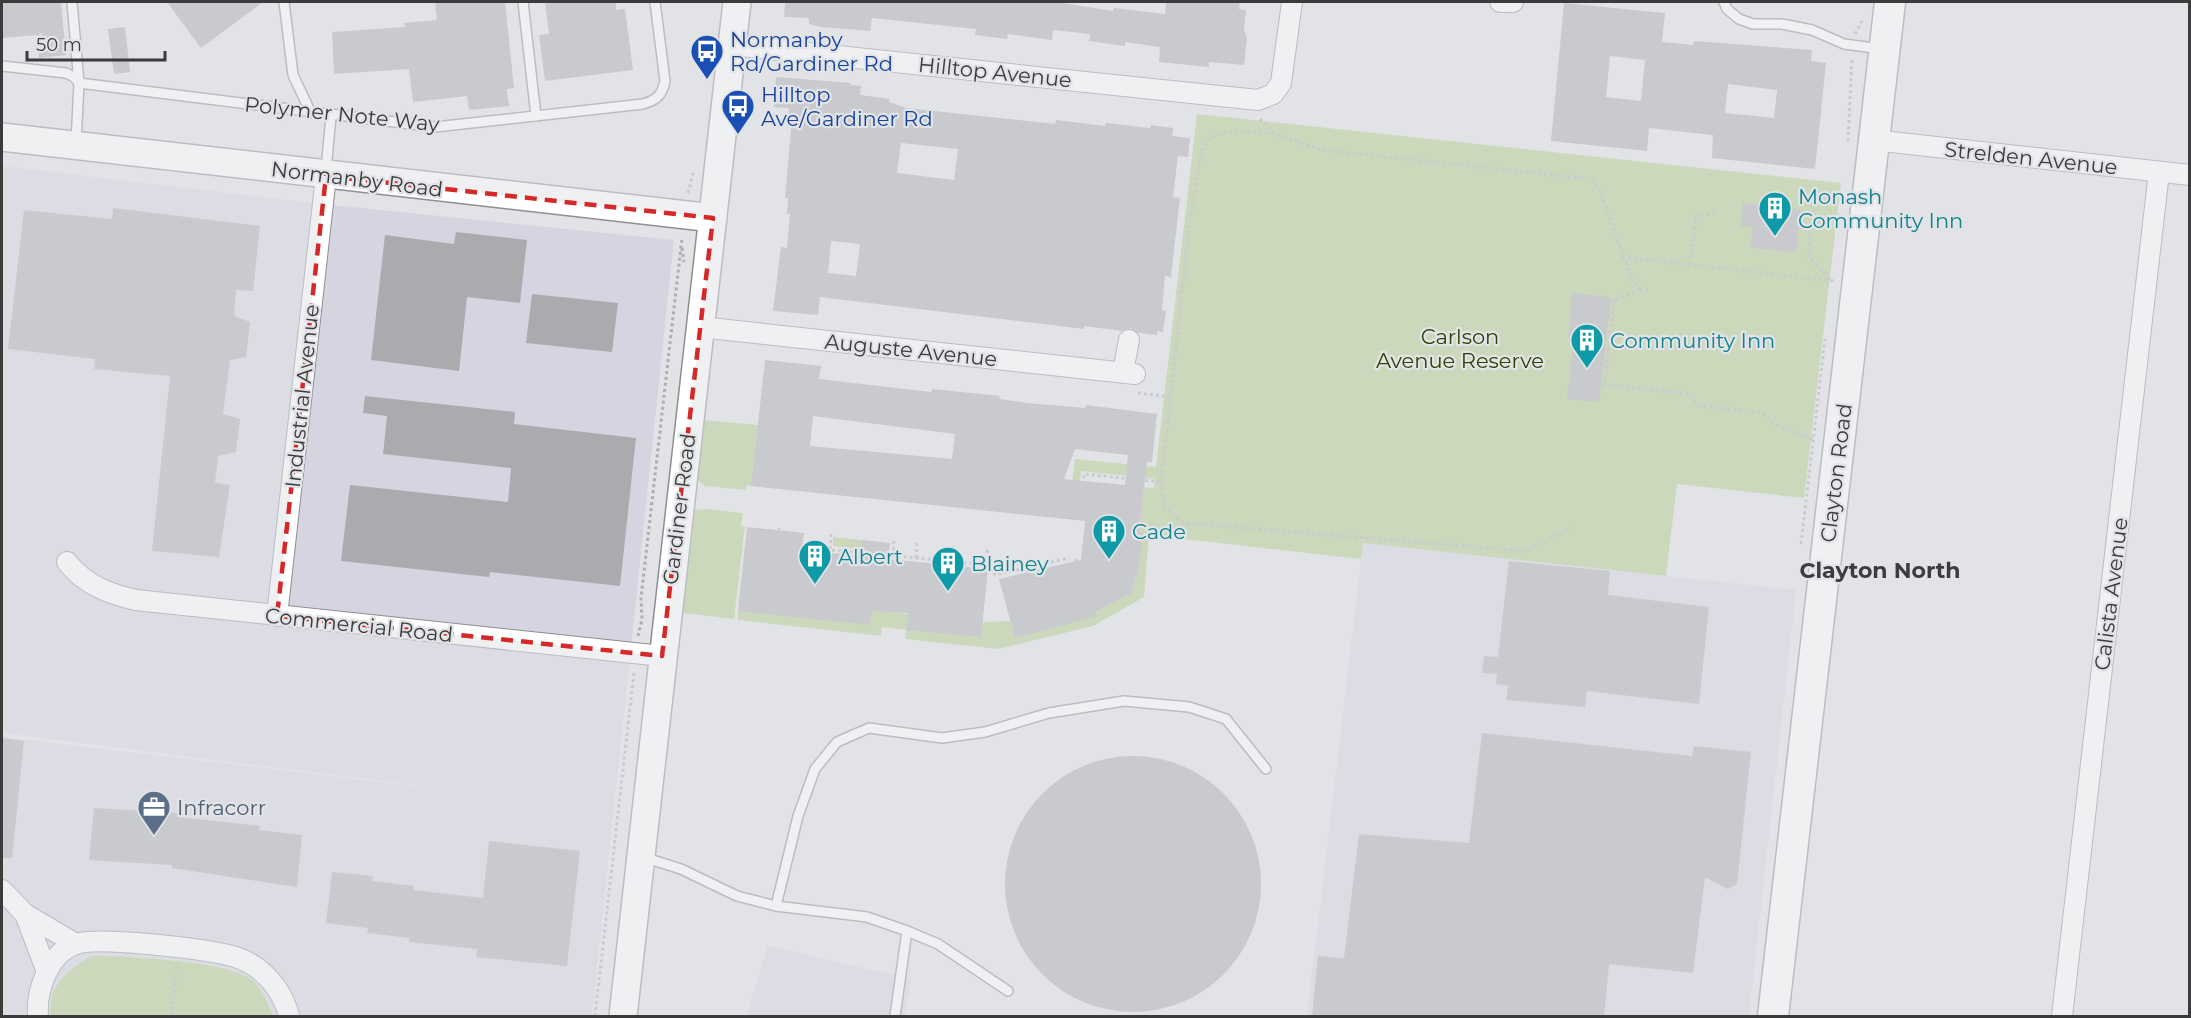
<svg xmlns="http://www.w3.org/2000/svg" width="2191" height="1018" viewBox="0 0 2191 1018" font-family="Montserrat,sans-serif">
<style>
.built{fill:#d5d5e1}
.green{fill:#b0cb87}
.building{fill:#abaaae;fill-rule:evenodd}
.lines{fill:none;stroke-linecap:round;stroke-linejoin:round}
.lane-casing{stroke:#8e8e93;stroke-width:12}
.street-casing{stroke:#8e8e93;stroke-width:22}
.secondary-casing{stroke:#8e8e93;stroke-width:30}
.primary-casing{stroke:#8e8e93;stroke-width:33}
.path{stroke:#adaeb1;stroke-width:3;stroke-dasharray:3 3;stroke-linecap:butt}
.lane{stroke:#fff;stroke-width:9}
.street{stroke:#fff;stroke-width:20}
.secondary{stroke:#fff;stroke-width:27}
.primary{stroke:#fff;stroke-width:30}
.marked{fill:none;stroke:#d62828;stroke-width:4.5;stroke-dasharray:12 8;stroke-linejoin:round}
.labels{text-anchor:middle;dominant-baseline:central;stroke-width:4.5;stroke-linejoin:round;paint-order:stroke}
.transit-label{font-size:21px;fill:#164399;stroke:#e2e3e7;text-anchor:start}
.street-label{font-size:21px;fill:#3b3b3c;stroke:#e2e3e7}
.culture-label{font-size:21px;fill:#0d838f;stroke:#e2e3e7;text-anchor:start}
.park-label{font-size:21px;fill:#2f4202;stroke:#e2e3e7}
.service-label{font-size:21px;fill:#4e5e75;stroke:#e2e3e7;text-anchor:start}
.neighbourhood-label{font-size:22px;font-weight:bold;fill:#3c3c40;stroke:#e2e3e7}
</style>
<rect width="100%" height="100%" fill="#e2e3e7"/>
<!-- built -->
<g class="built">
<path d="M2,166L313,203L674,240L592,1016H2V737L510,797L2,733Z"/>
<path d="M1363,543L1796,590L1749,1016H1307Z"/>
<path d="M768,946L911,979L904,1016H746Z"/>
</g>
<!-- green -->
<g class="green">
<path d="M1197,114L1841,183L1804,498L1677,484L1666,576L1363,543L1361,559L1149,535L1144,597L1093,626L998,649L905,639L906,630L882,627L881,636L738,620V611L872,610L908,614L906,630L981,636L983,622L1010,621L1015,638L1096,615L1095,612L1132,593L1135,577H1137L1143,533L1139,532L1144,487L1154,488L1155,479L1081,471L1077,507L1069,506L1075,459L1156,467Z"/>
<path d="M704,420L758,425L751,486L746,485V490L705,486L698,480Z"/>
<path d="M706,509L743,513L741,526H745L734,619L683,613L695,510Z"/>
<path d="M833,537L862,540L861,549L833,546Z"/>
<path d="M92,956C125,956 229,961 252,980C263,989 268,1004 273,1016H51C46,986 69,969 92,956Z"/>
</g>
<!-- building -->
<g class="building">
<path d="M2,2H61L66,55L39,58L37,35L2,38Z"/>
<path d="M167,2H263L201,48Z"/>
<path d="M435,2H505L514,88L507,89L509,106L469,110L467,96L413,102L409,69L334,74L332,32L405,27L404,23L437,20Z"/>
<path d="M545,2H616V10L625,9L633,70L545,81L539,35L549,34Z"/>
<path d="M785,2H1056L1113,11L1114,8L1165,14L1166,2H1240L1239,9L1246,10L1244,29L1247,38L1244,65L1209,62V67L1159,62L1160,47L1125,42V46L1089,41L1090,34L1053,30L1052,40L1008,34L1007,39L975,35L976,29L872,18L870,31L821,27L809,24V18L784,17Z"/>
<path d="M1564,3L1665,13L1662,42L1693,45L1694,41L1812,50L1811,61L1826,63L1815,169L1712,158L1713,135L1649,128L1647,151L1551,141ZM1610,56L1645,60L1641,101L1606,97ZM1728,84L1777,90L1774,118L1725,113Z"/>
<path d="M125,27L130,72L114,74L108,29Z"/>
<path d="M776,77L851,83V85L861,86L860,95L890,99L889,102L906,108L1055,124L1056,120L1105,126L1106,123L1150,128L1151,125L1173,128L1172,136L1190,138L1188,157L1178,156L1173,197L1180,198L1171,277L1165,276L1162,310L1166,311L1163,332L1157,331V335L1138,333L1131,328L1122,331L1084,326V329L820,297L818,315L773,311L781,247L787,248L790,214H787L788,198H785L792,119H788L789,108L774,107ZM901,143L958,149L954,180L897,173ZM831,241L860,244L856,276L828,273Z"/>
<path d="M1743,203L1801,210L1796,252L1751,248L1753,227L1740,226Z"/>
<path d="M113,208L260,226L253,291L236,290L234,316L250,322L246,357L230,360L223,414L240,419L236,452L218,456L215,483L230,485L219,557L152,551L170,376L94,369L95,359L8,349L24,210L112,219Z"/>
<path d="M456,232L527,240L520,303L467,297L459,371L371,360L385,235L454,244Z"/>
<path d="M1572,293L1611,297L1599,402L1567,399L1574,338L1568,337Z"/>
<path d="M532,294L618,303L612,352L526,343Z"/>
<path d="M765,360L821,366L819,379L931,392L932,389L1000,396L999,399L1028,403L1085,408L1086,405L1157,414L1152,462H1147L1139,532L1143,533L1137,578L1135,577L1132,593L1095,612L1097,616L1015,638L999,579L1081,560L1085,521L751,486ZM813,416L955,434L952,459L810,446ZM1075,449L1128,455L1125,485L1064,479Z"/>
<path d="M365,396L515,412L514,424L636,438L620,586L490,572L489,577L341,561L350,485L508,502L511,468L383,454L387,416L363,413Z"/>
<path d="M747,527L804,533L802,550L860,556L862,540L890,543L888,559L988,569L981,637L906,630L908,613L872,611L870,625L738,611Z"/>
<path d="M1509,561L1610,571L1608,595L1709,607L1699,704L1587,691L1585,707L1506,700L1508,685L1496,684L1497,674L1482,673L1484,656L1498,657Z"/>
<path d="M1482,733L1692,756L1694,746L1751,752L1737,884L1727,889L1705,877L1693,973L1609,964L1604,1017H1312L1318,956L1344,958L1359,834L1469,843Z"/>
<path d="M2,738L24,741L12,858H2Z"/>
<circle cx="1133" cy="884" r="128"/>
<path d="M94,808L177,813V817L260,826L259,830L302,835L297,887L172,868V865L89,860Z"/>
<path d="M489,841L580,851L567,966L476,957L477,949L409,942V938L367,933L368,928L326,923L332,872L373,876L372,881L414,886L413,890L483,898Z"/>
</g>
<g class="lines">
<defs>
<g id="lane">
<path d="M72,2L79,83L76,143"/>
<path d="M284,2L293,75L311,113"/>
<path d="M523,2L536,116"/>
<path d="M1724,2L1727,9L1739,19L1753,24H1782L1812,30L1844,44L1882,49"/>
<path d="M2,66L66,73L74,77L79,83L435,127L643,104C657,100 662,95 665,81L655,2"/>
<path d="M326,170L331,116"/>
<path d="M643,857L681,869L737,896L776,906L867,917L907,931L895,1016"/>
<path d="M776,906L798,816L815,769L837,742L869,728L942,738L985,732L1049,713L1124,701L1189,707L1226,719L1266,769"/>
<path d="M907,931L938,944L1008,991"/>
</g>
<g id="street">
<path d="M1500,2H1513"/>
<path d="M732,45L1258,100L1273,94L1281,83L1292,2"/>
<path d="M1873,140L2190,175"/>
<path d="M700,327L1135,374"/>
<path d="M1123,372L1129,340"/>
<path d="M67,562C85,585 109,594 136,600L662,656"/>
<path d="M277,616L326,176"/>
<path d="M2,890L25,914L76,944"/>
<path d="M25,914L47,972"/>
<path d="M38,1016C36,990 49,953 76,944C98,936 202,949 228,955C237,957 249,962 257,968C274,981 284,996 289,1016"/>
<path d="M2062,1016L2159,172"/>
</g>
<g id="secondary">
<path d="M2,137L713,218"/>
<path d="M623,1016L737,2"/>
</g>
<path id="primary" d="M1773,1016L1890,2"/>
</defs>
<!-- lane casing -->
<use href="#lane" class="lane-casing"/>
<!-- street casing -->
<use href="#street" class="street-casing"/>
<!-- secondary casing -->
<use href="#secondary" class="secondary-casing"/>
<!-- primary casing -->
<use href="#primary" class="primary-casing"/>
<!-- path -->
<g class="path">
<path d="M1855,34L1863,19"/>
<path d="M1260,119L1274,133L1321,150L1591,179L1600,190L1631,279L1641,289L1649,290"/>
<path d="M1274,133L1226,132L1210,137L1202,149L1190,219L1161,482L1164,506L1183,523L1525,551L1570,528"/>
<path d="M1848,141L1852,58"/>
<path d="M688,193L694,170"/>
<path d="M682,248L684,262"/>
<path d="M1622,257L1835,281"/>
<path d="M1690,265L1696,216L1717,213"/>
<path d="M1830,279L1809,258L1810,231L1823,219L1843,215"/>
<path d="M1614,300L1604,385L1690,394L1698,406L1761,412L1775,425L1814,439"/>
<path d="M1610,302L1641,289"/>
<path d="M1138,393L1170,397"/>
<path d="M1079,520L1084,474L1161,482"/>
<path d="M779,530V528"/>
<path d="M831,534L830,550L991,565L995,575L1069,558"/>
<path d="M1801,544L1825,339"/>
<path d="M987,550L991,565"/>
<path d="M893,556L894,540"/>
<path d="M916,558L917,543"/>
<path d="M1075,559L1077,561"/>
<path d="M951,565L953,546"/>
<path d="M638,636L642,619L641,598L682,238"/>
<path d="M171,1016L177,966"/>
<path d="M595,1016L634,673"/>
</g>
<!-- lane -->
<use href="#lane" class="lane"/>
<!-- street -->
<use href="#street" class="street"/>
<!-- secondary -->
<use href="#secondary" class="secondary"/>
<!-- primary -->
<use href="#primary" class="primary"/>
</g>
<!-- marked area -->
<path d="M0 0H2191V1018H0ZM326,176L713,218L662,656L277,616Z" fill="#e2e3e7" fill-opacity=".55" fill-rule="evenodd"/>
<path class="marked" d="M326,176L713,218L662,656L277,616Z"/>
<!-- icons -->
<defs>
<symbol id="bus-pin" viewBox="-11 -11 22 30"><path d="M0 17L-7.5 6A9.5 9.5 0 1 1 7.5 6Z" fill="#1a4fb4" stroke="#e2e3e7"/><path d="M-5-6H5V4H4V6H2V4H-2V6H-4V4H-5ZM-3.5-4V0h7V-4ZM-3.5 1.2v1.5H-2V1.2ZM2 1.2v1.5H3.5V1.2Z" fill="#fff"/></symbol>
<symbol id="building-pin" viewBox="-11 -11 22 30"><path d="M0 17L-7.5 6A9.5 9.5 0 1 1 7.5 6Z" fill="#0f9aa8" stroke="#e2e3e7"/><path d="M-4-6H4V6H1V3H-1V6H-4ZM-2.5-4.3h1.7v1.8h-1.7ZM.8-4.3h1.7v1.8H.8ZM-2.5-1h1.7V.8h-1.7ZM.8-1h1.7V.8H.8Z" fill="#fff"/></symbol>
<symbol id="office-pin" viewBox="-11 -11 22 30"><path d="M0 17L-7.5 6A9.5 9.5 0 1 1 7.5 6Z" fill="#5c6f8a" stroke="#e2e3e7"/><path d="M-6-3h4V-5.5h4V-3h4V5H-6ZM-1-4.5V-3h2v-1.5ZM-6 0V1H6V0Z" fill="#fff"/></symbol>
</defs>
<g fill-rule="evenodd">
<use href="#bus-pin" x="688" y="32" width="38" height="52"/>
<use href="#bus-pin" x="719" y="87" width="38" height="52"/>
<use href="#building-pin" x="1756" y="189" width="38" height="52"/>
<use href="#building-pin" x="1568" y="321" width="38" height="52"/>
<use href="#building-pin" x="1090" y="512" width="38" height="52"/>
<use href="#building-pin" x="796" y="537" width="38" height="52"/>
<use href="#building-pin" x="929" y="544" width="38" height="52"/>
<use href="#office-pin" x="135" y="788" width="38" height="52"/>
</g>
<g class="labels">
<!-- transit labels -->
<g class="transit-label">
<text x="730" y="39">Normanby<tspan x="730" dy="24">Rd/Gardiner Rd</tspan></text>
<text x="761" y="94">Hilltop<tspan x="761" dy="24">Ave/Gardiner Rd</tspan></text>
</g>
<!-- street labels -->
<g class="street-label">
<text transform="translate(995 72) rotate(6)">Hilltop Avenue</text>
<text transform="translate(342 114) rotate(6)">Polymer Note Way</text>
<text transform="translate(2031 158) rotate(6)">Strelden Avenue</text>
<text transform="translate(357 179) rotate(7)">Normanby Road</text>
<text transform="translate(911 350) rotate(6)">Auguste Avenue</text>
<text transform="translate(302 396) rotate(-84)">Industrial Avenue</text>
<text transform="translate(1836 473) rotate(-83)">Clayton Road</text>
<text transform="translate(679 509) rotate(-83)">Gardiner Road</text>
<text transform="translate(2111 594) rotate(-83)">Calista Avenue</text>
<text transform="translate(359 625) rotate(6)">Commercial Road</text>
</g>
<!-- culture labels -->
<g class="culture-label">
<text x="1798" y="196">Monash<tspan x="1798" dy="24">Community Inn</tspan></text>
<text x="1610" y="340">Community Inn</text>
<text x="1132" y="531">Cade</text>
<text x="838" y="556">Albert</text>
<text x="971" y="563">Blainey</text>
</g>
<!-- park labels -->
<g class="park-label">
<text x="1460" y="336">Carlson<tspan x="1460" dy="24">Avenue Reserve</tspan></text>
</g>
<!-- service labels -->
<g class="service-label">
<text x="177" y="807">Infracorr</text>
</g>
<!-- neighbourhood labels -->
<g class="neighbourhood-label">
<text x="1880" y="570">Clayton North</text>
</g>
</g>
<!-- border -->
<rect width="2191" height="1018" fill="none" stroke="#3b3b3c" stroke-width="6"/>
<!-- scale -->
<path d="M27 51v9h138v-9" fill="none" stroke="#3b3b3c" stroke-width="3"/>
<text x="36" y="51" font-size="18" fill="#3b3b3c" stroke="#e2e3e7" stroke-width="4.5" paint-order="stroke">50 m</text>
</svg>
